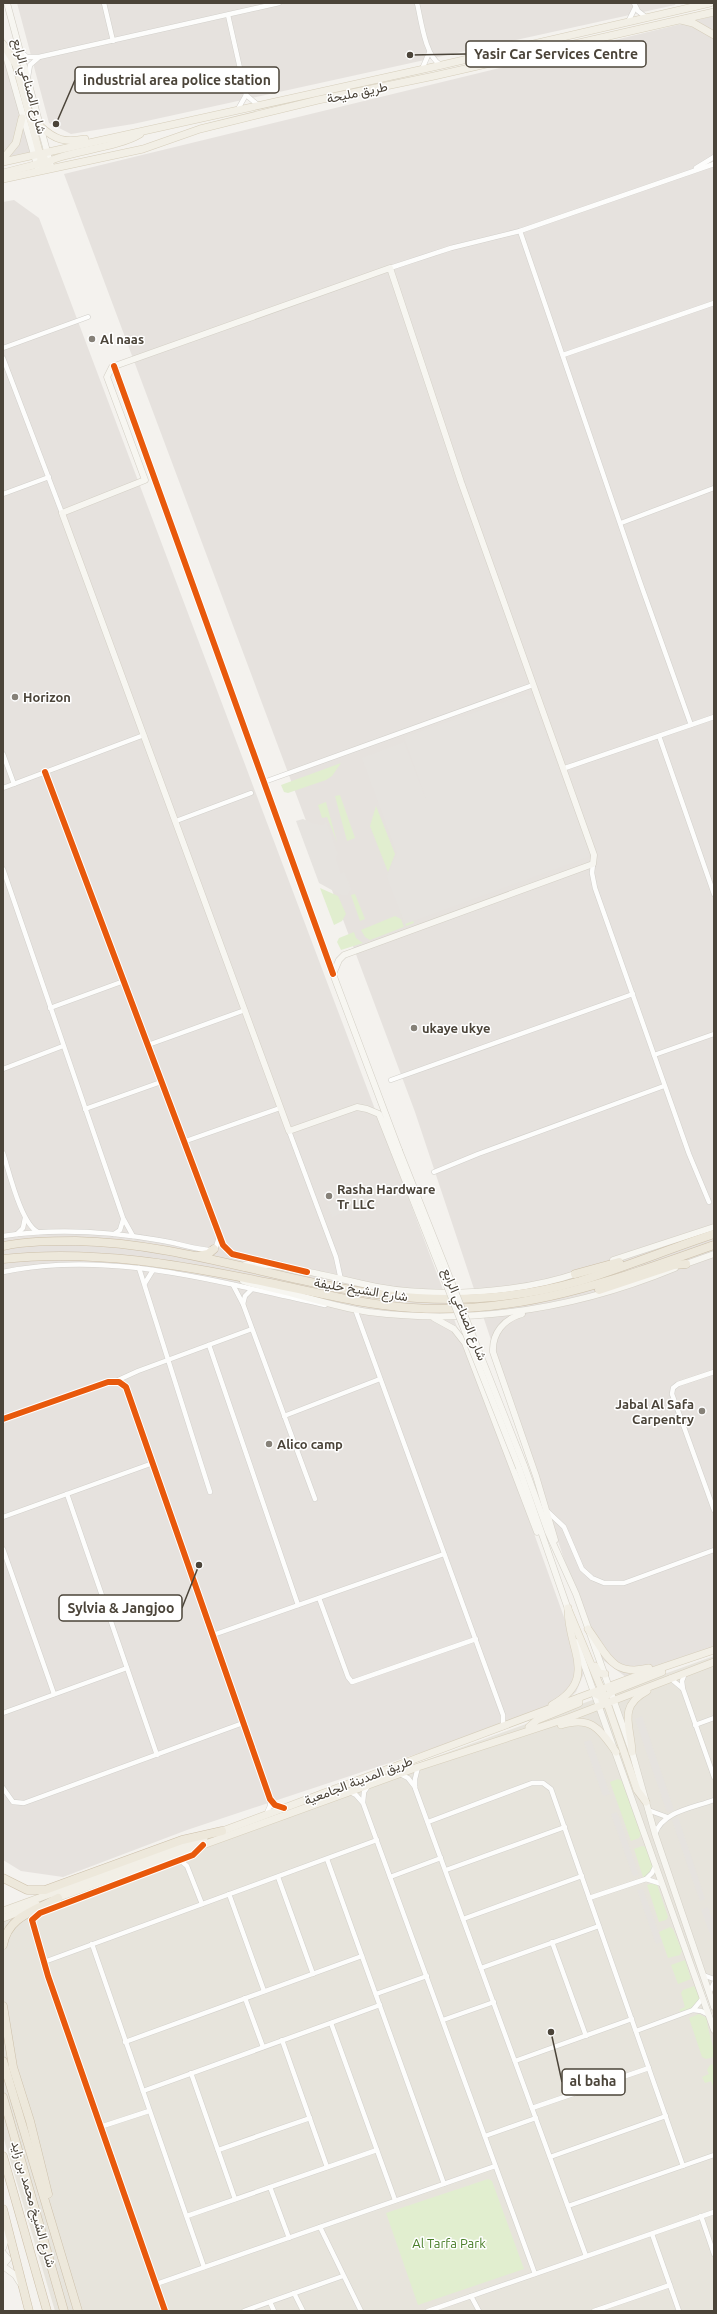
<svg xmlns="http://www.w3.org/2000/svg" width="717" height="2314" viewBox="0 0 717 2314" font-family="Ubuntu,Vazirmatn,sans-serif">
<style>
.residential{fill:#e7e4dc}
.industrial{fill:#e6e2de}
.green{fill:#e1eecf}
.parking{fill:#e6e3df}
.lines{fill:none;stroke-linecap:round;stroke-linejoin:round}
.street-casing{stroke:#d2d0cb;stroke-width:5.5}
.secondary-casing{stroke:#d3cfc5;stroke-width:7}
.primary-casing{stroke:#d6cebb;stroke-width:8}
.highway-casing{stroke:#ccbfa9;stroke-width:9}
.street{stroke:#fdfdfc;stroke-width:4.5}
.secondary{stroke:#f7f6f1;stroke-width:6}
.primary{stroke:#f2efe6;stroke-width:7}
.highway{stroke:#ede8db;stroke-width:8}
.secondary-bridge-casing{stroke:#d3cfc5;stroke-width:7;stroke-linecap:butt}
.secondary-bridge{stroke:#f7f6f1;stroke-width:6}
.cycleway-casing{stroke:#fff;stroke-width:8}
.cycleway{stroke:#e8590c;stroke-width:6}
.poi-dot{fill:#868178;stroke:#fff;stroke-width:1.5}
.labels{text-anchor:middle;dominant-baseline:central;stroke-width:3;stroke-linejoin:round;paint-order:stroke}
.street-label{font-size:13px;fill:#4b4439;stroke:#fff}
.poi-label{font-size:13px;font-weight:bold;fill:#4b4439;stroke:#fff;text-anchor:start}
.park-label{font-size:13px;fill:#4a7f2a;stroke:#fff}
.leader{fill:none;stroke:#4b4439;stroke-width:1.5}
.callout-dot{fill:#4b4439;stroke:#fff;stroke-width:1.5}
.callout{fill:#fff;stroke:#4b4439;stroke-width:1.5}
.callout-label{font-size:14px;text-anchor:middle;font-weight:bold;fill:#4b4439}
</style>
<rect width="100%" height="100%" fill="#f4f2ee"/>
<!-- residential -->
<path class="residential" d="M714,1656V2018L691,1954L714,2021V2311H55L3,2136V1913Z"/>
<!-- industrial -->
<g class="industrial">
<path d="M17,3H676L675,5L133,124L71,134L49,123Z"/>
<path d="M714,16V1649L630,1680L596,1655L415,1112L64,174Z"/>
<path d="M3,33L30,153L3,159Z"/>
<path d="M14,200L39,218L517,1486L584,1673L576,1692L561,1706L187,1830L63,1877L21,1871L3,1860V202Z"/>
</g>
<!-- green -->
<g class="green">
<path d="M341,763L332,776L326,780L288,793L284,792L281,785Z"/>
<path d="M340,795L355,838L347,841L335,796Z"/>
<path d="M326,802L337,842L327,817L322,818L318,805Z"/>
<path d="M376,806L395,854L388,872L370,826Z"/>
<path d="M320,888L338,896L346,914L342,921L334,925Z"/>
<path d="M355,894L365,919L360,921L351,895Z"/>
<path d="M409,910L414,923L370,940L365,937L361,930L395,916L401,919L404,927L406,926L401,913Z"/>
<path d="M354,932L356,938L363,943L341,950L337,942L339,938Z"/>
<path d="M618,1779L622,1781L641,1834L639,1838L631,1841L610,1782Z"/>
<path d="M642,1846L646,1847L654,1865L648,1876L643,1877L634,1849Z"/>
<path d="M653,1883L657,1884L668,1917L666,1920L659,1922L647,1885Z"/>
<path d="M670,1927L673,1929L682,1951L680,1955L668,1958L659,1932Z"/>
<path d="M685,1960L691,1979L678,1984L671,1965Z"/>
<path d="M694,1986L701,1998L696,2006L681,2012L679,2010L685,2007L681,1993L683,1990Z"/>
<path d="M699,2014L707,2018C707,2032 714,2043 714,2057L706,2059L702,2057L689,2018Z"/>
<path d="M714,2064V2089L711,2081L705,2083L702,2077L709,2074L707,2070L710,2065Z"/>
<path d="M488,2179L492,2181L524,2269L418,2305L386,2213Z"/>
</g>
<!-- parking -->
<g class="parking">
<path d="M527,694L532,697L591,856L405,924L387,877L397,853L362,758L404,742L429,807L404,737Z"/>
<path d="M303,819L315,824L323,825L326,820L338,854L336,859L341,874L344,870L351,889L348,895H341L319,883L296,821Z"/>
<path d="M391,1180L395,1192L332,1217L327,1205Z"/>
<path d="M642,1716L674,1810L667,1812L635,1719Z"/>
<path d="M591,1740L610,1794L603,1796L584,1742Z"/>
<path d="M617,1812L639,1875L633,1876L611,1814Z"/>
<path d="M678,1817L705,1899L700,1901L672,1820Z"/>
<path d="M643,1889L662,1942L656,1944L637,1890Z"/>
<path d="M708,1907L714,1923V1944L701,1910Z"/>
</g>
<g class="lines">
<defs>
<g id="street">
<path d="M104,3L113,41"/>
<path d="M417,3C421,19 425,57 441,65"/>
<path d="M634,3L638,11L647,18"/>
<path d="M228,15L246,95L258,105"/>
<path d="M628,22L635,8"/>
<path d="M21,52L27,57H39L279,3"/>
<path d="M422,69L429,53"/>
<path d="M28,77L30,65L38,58"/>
<path d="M238,109L246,95"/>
<path d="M696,168L714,157"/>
<path d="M520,231L640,582L691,725"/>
<path d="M390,268L451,248L520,231L714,164"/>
<path d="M3,348L88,317"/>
<path d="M563,355L714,303"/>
<path d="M3,358L62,513"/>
<path d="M114,366L333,974"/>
<path d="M3,494L49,477"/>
<path d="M621,523L714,488"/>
<path d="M659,736L714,894"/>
<path d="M3,754L14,784"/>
<path d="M565,768L714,717"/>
<path d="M45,772L219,1237L226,1249L232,1254L281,1264"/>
<path d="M264,782L533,685"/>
<path d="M3,788L144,735"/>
<path d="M176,821L251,793"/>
<path d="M593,864L592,873L595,888L689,1154L709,1202"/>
<path d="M3,869L123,1218L133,1236"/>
<path d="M50,1008L124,981"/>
<path d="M148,1045L245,1010"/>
<path d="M654,1055L714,1034"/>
<path d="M3,1069L63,1046"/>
<path d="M391,1080L633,994"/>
<path d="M85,1109L161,1082"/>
<path d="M289,1131L336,1257L341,1280"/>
<path d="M183,1142L280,1108"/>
<path d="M3,1153C9,1171 21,1224 38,1232"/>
<path d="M434,1172L478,1154L664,1086"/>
<path d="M17,1234L23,1228L25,1218"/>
<path d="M114,1234L120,1230L123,1220"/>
<path d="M3,1236C55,1228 106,1231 158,1240C175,1242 192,1249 209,1250L216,1247L219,1237"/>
<path d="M139,1268L210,1492"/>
<path d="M3,1272C110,1249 220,1283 325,1305"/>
<path d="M145,1283L153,1270"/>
<path d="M233,1285L243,1304L315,1499"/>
<path d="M243,1304L245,1296L251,1290"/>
<path d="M355,1309L503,1715V1727"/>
<path d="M209,1345L298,1605"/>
<path d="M714,1372L678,1384L673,1388L672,1394L714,1510"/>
<path d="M116,1381L138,1371L252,1329"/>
<path d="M284,1416L380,1379"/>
<path d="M3,1419L108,1382H119L126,1387L270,1799L275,1805L283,1808"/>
<path d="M67,1494L157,1755"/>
<path d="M546,1510L564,1527L582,1569L592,1578L604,1583H624L714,1550"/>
<path d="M3,1517L153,1463"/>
<path d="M3,1549L54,1694"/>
<path d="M319,1598L348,1677L352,1682L476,1639"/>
<path d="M213,1635L444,1554"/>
<path d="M685,1673L682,1681L683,1689L714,1777"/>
<path d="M670,1678L682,1688"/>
<path d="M3,1713L127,1668"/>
<path d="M695,1725L714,1718"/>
<path d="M418,1767L415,1779V1788L586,2256"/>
<path d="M400,1774L408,1778L415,1787"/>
<path d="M3,1788L13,1802L24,1803L243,1723"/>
<path d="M350,1792L356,1795L363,1803L535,2274"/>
<path d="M363,1802L364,1792L368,1786"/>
<path d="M648,1810L667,1817"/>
<path d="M266,1815L270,1806V1799"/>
<path d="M428,1822L532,1783H543L551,1789L683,2166"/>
<path d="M655,1834C663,1811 693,1808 714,1800"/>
<path d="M327,1859L444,2184"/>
<path d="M180,1860L187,1866L202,1904"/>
<path d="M446,1870L565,1827"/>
<path d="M278,1877L313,1974"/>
<path d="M390,1877L441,1858"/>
<path d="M646,1879L662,1884"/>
<path d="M229,1894L264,1991"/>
<path d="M589,1898L646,1879L652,1873L656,1865"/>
<path d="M463,1919L582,1876"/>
<path d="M552,1942L586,2036"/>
<path d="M92,1944L204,2267"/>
<path d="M44,1962L377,1840"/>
<path d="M481,1968L599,1926"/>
<path d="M703,1975L714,1979"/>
<path d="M709,1993L714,1983"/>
<path d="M376,1994L427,1976"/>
<path d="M245,1998L263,2047"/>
<path d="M693,2010L701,2011L709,2015"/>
<path d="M443,2020L494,2002"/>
<path d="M331,2023L395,2200"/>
<path d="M636,2031L693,2010L703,1998"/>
<path d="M282,2040L327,2167"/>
<path d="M125,2042L362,1956"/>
<path d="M515,2061L632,2019"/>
<path d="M191,2073L235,2199"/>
<path d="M143,2091L380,2005"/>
<path d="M532,2108L649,2068"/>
<path d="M100,2127L149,2111"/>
<path d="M485,2136L536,2118"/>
<path d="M218,2150L310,2118"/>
<path d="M550,2157L666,2116"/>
<path d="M270,2187L289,2238"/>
<path d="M568,2206L714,2155"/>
<path d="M187,2216L377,2150"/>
<path d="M701,2216L714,2254"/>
<path d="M320,2227L361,2311"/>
<path d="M652,2234L679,2311"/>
<path d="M156,2284L495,2166"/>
<path d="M294,2293L303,2311"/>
<path d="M471,2296L479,2311"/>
<path d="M270,2302L274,2311"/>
<path d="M165,2311L48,1976L32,1920L40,1913L193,1855L203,1845"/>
<path d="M244,2311L343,2276"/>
<path d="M428,2311L714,2212"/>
<path d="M594,2311L670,2285"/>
</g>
<g id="secondary">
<path d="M7,3L51,166"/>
<path d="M4,49L38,169"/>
<path d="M394,1152L379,1114L367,1109L357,1107L289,1131L62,513L145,480L107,377L112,367L390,268L461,482L594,855L593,864L344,955L339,960L333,974L399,1150"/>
<path d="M613,1260L714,1227"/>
<path d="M245,1265C285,1263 337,1279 377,1287C437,1298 520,1293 578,1273"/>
<path d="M683,1265L714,1254"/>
<path d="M243,1281C258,1286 274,1289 290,1293C316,1300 342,1308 369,1312C474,1325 578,1308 675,1268"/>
<path d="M522,1314C504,1319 492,1333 493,1352L536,1476L555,1540"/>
<path d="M434,1318L454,1329L465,1343L537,1532"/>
<path d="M524,1465L548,1532L576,1594L632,1752L655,1834L714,2007"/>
<path d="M519,1468L569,1612"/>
<path d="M576,1642L714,2030"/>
<path d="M3,2226L6,2239L3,2248"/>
<path d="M3,2253L8,2259L3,2265"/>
<path d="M3,2266L15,2275L20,2283"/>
</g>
<g id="primary">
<path d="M681,20L693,23L714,35"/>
<path d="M3,44L16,65L41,159L46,166L52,168"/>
<path d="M40,126C55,140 65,143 85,139"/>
<path d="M3,159L16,143L22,118"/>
<path d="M3,162L442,65L710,3"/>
<path d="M42,166C56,152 116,149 140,134"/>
<path d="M3,173L38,164L44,158"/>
<path d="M3,179L143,149L200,129L318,100L434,76L714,12"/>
<path d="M568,1609L603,1693"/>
<path d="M588,1629C607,1654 611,1677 649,1668"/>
<path d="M595,1666L599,1673L605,1674"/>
<path d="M594,1693L604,1698L607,1703L637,1790L646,1802"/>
<path d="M602,1700L611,1692L662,1672"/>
<path d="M552,1705C600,1678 567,1649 568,1608"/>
<path d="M561,1725C592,1715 600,1730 616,1752"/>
<path d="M529,1727L537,1720L579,1703V1698"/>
<path d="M632,1752C631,1726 617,1707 647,1691"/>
<path d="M217,1833L634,1677L714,1650"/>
<path d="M54,1899L418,1767L568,1718L714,1662"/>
<path d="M3,1911L204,1838"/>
<path d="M3,1918L37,1905"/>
</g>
<g id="highway">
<path d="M3,1246C27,1241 51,1241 76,1241C181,1243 281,1282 384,1295C449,1303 517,1299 580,1281C625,1267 669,1249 714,1234"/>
<path d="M198,1256L208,1254L214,1249"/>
<path d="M3,1259C93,1249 182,1265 270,1283C318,1293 365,1305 413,1308C519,1315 616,1280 714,1245"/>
<path d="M575,1274L619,1262"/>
<path d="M599,1290L674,1265L686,1264"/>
<path d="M3,1878L27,1890H45L182,1840L222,1831"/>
<path d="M3,1945C8,1916 35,1911 58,1898"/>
<path d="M3,2006L13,2067L30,2121L48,2194"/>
<path d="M3,2061L78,2311"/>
<path d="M3,2097L64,2311"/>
<path d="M3,2156L47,2311"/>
<path d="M3,2209L29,2311"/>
</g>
</defs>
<!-- street casing -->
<use href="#street" class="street-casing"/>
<!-- secondary casing -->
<use href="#secondary" class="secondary-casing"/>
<!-- primary casing -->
<use href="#primary" class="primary-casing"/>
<!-- highway casing -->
<use href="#highway" class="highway-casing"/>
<!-- street -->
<use href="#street" class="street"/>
<!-- secondary -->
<use href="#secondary" class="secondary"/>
<!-- primary -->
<use href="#primary" class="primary"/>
<!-- highway -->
<use href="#highway" class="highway"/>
<defs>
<g id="secondary-bridge">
<path d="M399,1150L524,1465"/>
<path d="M394,1152L519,1468"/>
</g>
</defs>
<!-- secondary-bridge casing -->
<use href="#secondary-bridge" class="secondary-bridge-casing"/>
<!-- secondary-bridge -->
<use href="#secondary-bridge" class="secondary-bridge"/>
<defs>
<g id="cycleway">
<path d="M114,366L333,974"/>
<path d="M45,772L223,1245L232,1254L307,1272"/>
<path d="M3,1419L108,1382H119L126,1387L270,1799L275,1805L284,1808"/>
<path d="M165,2311L48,1976L32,1920L40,1913L193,1855L203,1845"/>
</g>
</defs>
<!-- cycleway casing -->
<use href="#cycleway" class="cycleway-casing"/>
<!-- cycleway -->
<use href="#cycleway" class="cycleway"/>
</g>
<!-- markers -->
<g class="poi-dot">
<circle cx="92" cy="339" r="4"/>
<circle cx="15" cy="697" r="4"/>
<circle cx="414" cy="1028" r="4"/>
<circle cx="329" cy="1196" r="4"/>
<circle cx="702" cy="1411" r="4"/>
<circle cx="269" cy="1444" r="4"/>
</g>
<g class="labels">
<!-- street labels -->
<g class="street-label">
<text transform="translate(30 86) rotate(75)">شارع الصناعي الرابع</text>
<text transform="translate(357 92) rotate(-12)">طريق مليحة</text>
<text transform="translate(361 1289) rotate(9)">شارع الشيخ خليفة</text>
<text transform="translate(465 1314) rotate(68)">شارع الصناعي الرابع</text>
<text transform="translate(358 1780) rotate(-21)">طريق المدينة الجامعية</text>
<text transform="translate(34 2204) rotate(74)">شارع الشيخ محمد بن زايد</text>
</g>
<!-- poi labels -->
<g class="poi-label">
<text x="100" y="339">Al naas</text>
<text x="23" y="697">Horizon</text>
<text x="422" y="1028">ukaye ukye</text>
<text x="337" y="1189">Rasha Hardware<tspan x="337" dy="15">Tr LLC</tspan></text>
<text x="694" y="1404" text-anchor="end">Jabal Al Safa<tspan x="694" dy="15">Carpentry</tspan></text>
<text x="277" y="1444">Alico camp</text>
</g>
<!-- park labels -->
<g class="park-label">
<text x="449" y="2243">Al Tarfa Park</text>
</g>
</g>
<!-- callouts -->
<path class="leader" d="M410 55L466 54M56 124L75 80M199 1565L182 1608M551 2032L562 2082"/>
<g class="callout-dot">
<circle cx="410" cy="55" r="4"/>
<circle cx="56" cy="124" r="4"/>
<circle cx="199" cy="1565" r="4"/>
<circle cx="551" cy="2032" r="4"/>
</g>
<g class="callout">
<rect x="466" y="41" width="180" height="26" rx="4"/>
<rect x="75" y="67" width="204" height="26" rx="4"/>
<rect x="59" y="1595" width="123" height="26" rx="4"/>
<rect x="562" y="2069" width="63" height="26" rx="4"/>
</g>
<g class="callout-label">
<text x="556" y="59">Yasir Car Services Centre</text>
<text x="177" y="85">industrial area police station</text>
<text x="121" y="1613">Sylvia &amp; Jangjoo</text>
<text x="593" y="2086">al baha</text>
</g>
<!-- border -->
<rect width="717" height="2314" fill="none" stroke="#4b4439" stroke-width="8"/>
</svg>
